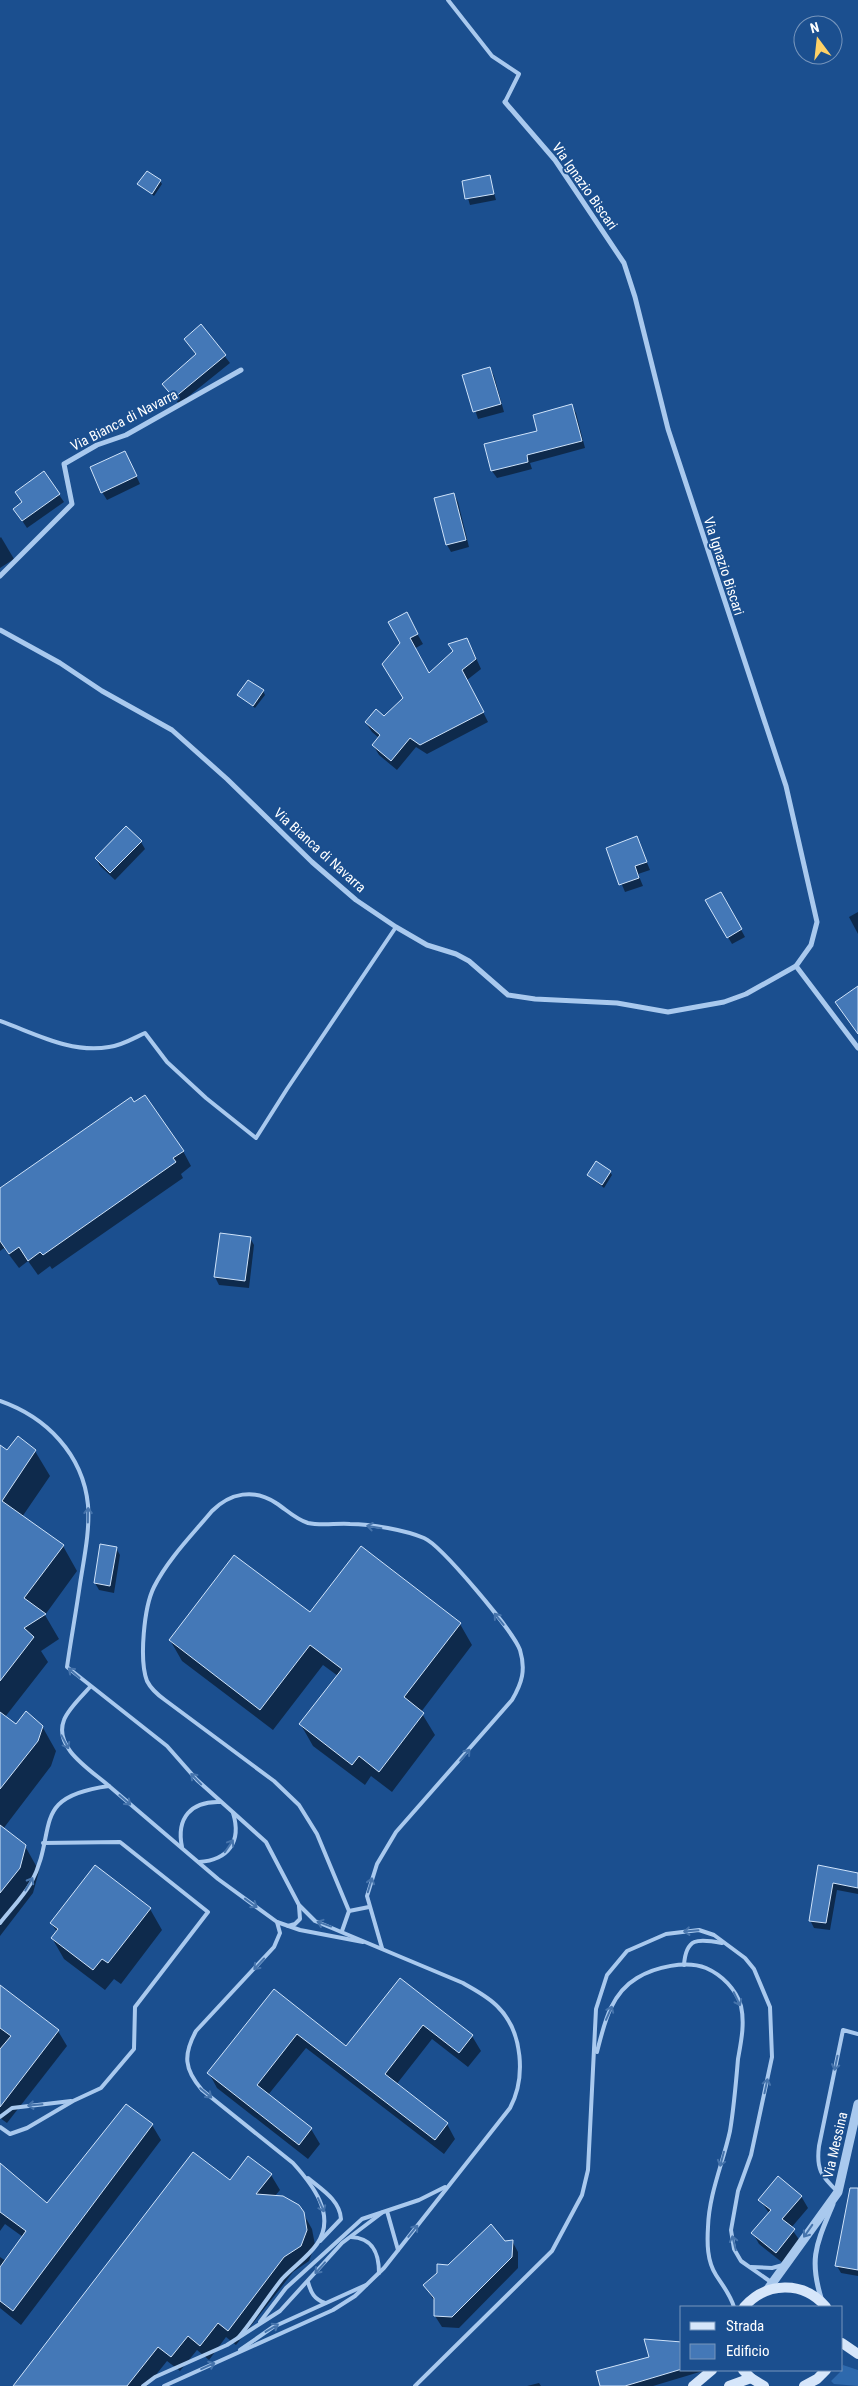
<svg xmlns="http://www.w3.org/2000/svg" width="858" height="2386" viewBox="0 0 858 2386" font-family="'Roboto Condensed',sans-serif">
<style>
.green{fill:#2e69ad}
.shadow{fill:#0007}
.building{fill:#4478b7;stroke:#cfe3fa}
.lines{fill:none;stroke-linecap:round;stroke-linejoin:round}
.service{stroke:#a9c9ee;stroke-width:4}
.minor{stroke:#a9c9ee;stroke-width:5}
.tertiary{stroke:#a9c9ee;stroke-width:9}
.secondary{stroke:#d6e6fa;stroke-width:10}
.oneway{stroke:#4674ac}
.labels{text-anchor:middle;dominant-baseline:central;stroke-width:4;stroke-linejoin:round;paint-order:stroke}
.street-label{font-size:14px;fill:#fff;stroke:#1b4f8f}
</style>
<rect width="100%" height="100%" fill="#1b4f8f"/>
<!-- green -->
<path class="green" d="M843,2365L858,2370V2386L834,2384L831,2381L842,2370Z"/>
<!-- shadow -->
<g class="shadow">
<path d="M489,176L496,200L470,205L463,182Z"/>
<path d="M160,181L162,184L154,196L139,184Z"/>
<path d="M201,326L230,363L179,404L163,384L196,355L185,339Z"/>
<path d="M490,368L494,376L504,412L478,419L464,376Z"/>
<path d="M572,406L576,413L585,448L530,463L532,469L497,478L492,471Z"/>
<path d="M129,460L140,484L107,500L102,492Z"/>
<path d="M44,473L64,502L27,528L19,516L23,503Z"/>
<path d="M454,494L458,502L469,547L451,552L447,545Z"/>
<path d="M1,537L14,559L0,568V538Z"/>
<path d="M406,614L423,644L414,649L429,675L472,649L481,669L467,680L488,722L427,754L416,747L397,770L379,755L373,745L379,738L372,732L366,723L384,718L404,698L402,643Z"/>
<path d="M263,691L265,695L255,708L239,695Z"/>
<path d="M637,838L650,870L638,874L643,886L625,892L607,849Z"/>
<path d="M141,842L145,849L115,880L100,866L96,858Z"/>
<path d="M721,893L745,937L732,944L707,901Z"/>
<path d="M858,912V934L849,917Z"/>
<path d="M183,1151L191,1166L181,1174L183,1178L52,1269L50,1266L38,1275L28,1261L19,1268L4,1248L0,1251V1190Z"/>
<path d="M610,1172L612,1175L604,1188L588,1175Z"/>
<path d="M221,1234L250,1238L254,1245L249,1288L219,1285L215,1277Z"/>
<path d="M19,1438L35,1451L50,1476L22,1517L63,1546L77,1571L45,1615L59,1639L41,1651L48,1662L5,1717L16,1726H42L56,1751L51,1766L3,1829L25,1846L39,1871L33,1893L0,1936V1446L7,1452Z"/>
<path d="M116,1548L120,1555L114,1593L99,1590L95,1583Z"/>
<path d="M310,1614L460,1624L472,1645L421,1712L435,1735L392,1792L371,1776L365,1785L313,1746L301,1725L338,1676L323,1665L273,1730L182,1661L170,1640Z"/>
<path d="M819,1866L858,1874V1894L837,1890L830,1930L814,1928L810,1920Z"/>
<path d="M150,1909L162,1930L121,1984L114,1979L105,1990L64,1959L52,1938L57,1932L51,1923Z"/>
<path d="M400,1979L472,2036L481,2051L468,2067L432,2039L396,2085L447,2124L455,2139L444,2154L306,2048L268,2095L311,2129L320,2144L308,2159L217,2088L209,2073L274,1991L346,2048Z"/>
<path d="M0,1987L58,2031L67,2046L7,2123L0,2118Z"/>
<path d="M127,2106L152,2125L161,2140L21,2325L0,2308V2257L6,2261L23,2237L5,2224L0,2231V2177L47,2205Z"/>
<path d="M271,2175L280,2190L274,2197L303,2213L312,2229L315,2245L309,2261L293,2272L236,2345L226,2337L209,2360L197,2350L180,2371L167,2361L147,2386H14L230,2182Z"/>
<path d="M801,2196L808,2208L791,2228L800,2241L783,2263L759,2244L753,2233L769,2213L760,2200Z"/>
<path d="M858,2207V2276L841,2273L837,2266Z"/>
<path d="M512,2241L518,2252V2268L459,2328L442,2327L435,2316V2302L425,2286L449,2266Z"/>
<path d="M682,2343V2370L703,2371L653,2386H601Z"/>
<path d="M539,2383L541,2386H527Z"/>
</g>
<!-- building -->
<g class="building">
<path d="M147,171L161,180L152,194L137,184Z"/>
<path d="M490,175L494,194L465,199L462,181Z"/>
<path d="M201,324L226,355L174,398L162,384L196,354L184,339Z"/>
<path d="M490,367L501,404L473,412L462,375Z"/>
<path d="M572,404L582,441L527,455L528,462L491,471L484,444L537,431L533,415Z"/>
<path d="M125,451L137,476L101,493L90,467Z"/>
<path d="M44,471L60,494L22,521L13,509L22,502L15,492Z"/>
<path d="M454,493L466,540L446,545L434,498Z"/>
<path d="M407,612L418,634L410,638L429,673L453,651L448,644L467,638L476,659L462,670L484,712L420,745L410,738L391,761L372,745L380,735L365,722L376,709L384,716L403,698L382,664L400,643L388,622Z"/>
<path d="M248,680L264,690L253,706L237,695Z"/>
<path d="M126,826L142,841L110,873L95,858Z"/>
<path d="M637,836L647,862L635,866L639,878L619,885L606,848Z"/>
<path d="M721,892L742,929L727,938L705,900Z"/>
<path d="M858,986V1034L835,1002Z"/>
<path d="M145,1095L184,1151L173,1158L176,1162L43,1255L40,1252L28,1261L19,1247L9,1254L0,1241V1188L131,1097L134,1102Z"/>
<path d="M596,1161L611,1171L602,1185L587,1175Z"/>
<path d="M220,1233L251,1237L245,1281L214,1277Z"/>
<path d="M18,1436L36,1450L2,1501L64,1545L24,1598L46,1614L24,1628L34,1637L0,1681V1445L7,1450Z"/>
<path d="M100,1544L117,1547L110,1586L94,1583Z"/>
<path d="M361,1546L461,1623L404,1697L424,1713L379,1772L359,1756L352,1765L299,1724L342,1669L310,1645L260,1710L169,1640L234,1555L310,1612Z"/>
<path d="M26,1711L43,1726L38,1741L0,1789V1712L16,1724Z"/>
<path d="M0,1825L26,1845L20,1868L0,1893Z"/>
<path d="M95,1865L151,1908L108,1963L102,1959L93,1970L51,1938L58,1929L50,1923Z"/>
<path d="M818,1865L858,1873V1888L833,1883L826,1923L809,1921Z"/>
<path d="M400,1978L473,2035L459,2053L423,2025L385,2074L448,2123L435,2140L297,2034L257,2085L312,2128L299,2145L207,2073L274,1989L346,2046Z"/>
<path d="M0,1985L59,2030L0,2107V2049L11,2036L0,2028Z"/>
<path d="M126,2104L153,2124L13,2311L0,2301V2267L26,2231L0,2212V2163L47,2203Z"/>
<path d="M193,2152L230,2180L248,2156L272,2174L256,2194L283,2196L299,2205L304,2212L307,2230L301,2246L284,2257L228,2331L218,2323L200,2346L188,2336L171,2357L158,2347L127,2386H13Z"/>
<path d="M778,2176L802,2196L782,2219L795,2229L776,2253L751,2233L771,2210L758,2200Z"/>
<path d="M850,2188H858V2270L835,2266Z"/>
<path d="M491,2224L505,2241L513,2240L512,2257L452,2317L434,2316V2298L423,2285L437,2273V2264L448,2265Z"/>
<path d="M644,2339L682,2342V2369L625,2386H600L596,2371L649,2357Z"/>
</g>
<g class="lines">
<!-- service -->
<g class="service">
<path d="M448,0L492,56L519,74L505,102"/>
<path d="M0,1021C34,1033 71,1054 109,1047C121,1046 134,1038 145,1033L167,1062L206,1098L256,1138L287,1089L396,927"/>
<path d="M0,1401C46,1417 83,1454 88,1505C90,1531 84,1558 80,1584C76,1612 71,1639 67,1667L167,1746L197,1780L266,1842L299,1905L315,1921L463,1983C475,1990 489,1997 498,2007C523,2032 526,2078 510,2108L384,2268L355,2296L333,2310L164,2386"/>
<path d="M90,1687C82,1696 68,1709 64,1720C53,1748 91,1770 109,1786"/>
<path d="M182,1847C176,1818 191,1801 220,1802"/>
<path d="M199,1862C228,1860 242,1842 233,1813"/>
<path d="M349,1911L369,1907"/>
<path d="M0,1923C10,1910 23,1897 31,1883C59,1830 28,1797 109,1786L218,1879L277,1922L300,1930L363,1942"/>
<path d="M288,1926L295,1924L300,1919L299,1906"/>
<path d="M342,1931L349,1911L317,1834L299,1805L274,1781L165,1700C158,1695 151,1689 147,1681C139,1660 144,1607 154,1587C168,1559 192,1535 212,1511C230,1493 254,1488 276,1503C287,1510 295,1519 308,1523C321,1526 337,1523 350,1524C371,1524 405,1530 424,1538C441,1545 514,1632 520,1650C526,1670 522,1683 512,1700L396,1832L377,1864L367,1896L382,1948"/>
<path d="M684,1965C686,1938 697,1938 722,1943"/>
<path d="M597,2052C604,2025 610,1994 637,1978C655,1967 686,1960 706,1968C722,1975 736,1989 741,2006C745,2024 741,2042 738,2059C736,2083 734,2107 730,2131C723,2163 709,2194 708,2227C707,2243 707,2261 716,2275C723,2286 730,2294 734,2307"/>
<path d="M0,2117L12,2108L71,2101"/>
<path d="M0,2127L10,2134L27,2128L73,2101L101,2088L134,2049L135,2007L208,1912L120,1842L43,1843"/>
<path d="M308,2178C321,2189 340,2200 341,2219L320,2241"/>
<path d="M838,2192C821,2176 816,2169 819,2146L843,2030L858,2034"/>
<path d="M387,2211L398,2250"/>
<path d="M351,2237C373,2238 379,2253 379,2273"/>
<path d="M751,2267L772,2268L783,2265"/>
<path d="M308,2282C311,2293 314,2299 325,2303"/>
<path d="M260,2322L286,2288L362,2219L419,2200L445,2187"/>
<path d="M238,2338C254,2319 267,2298 282,2279C293,2267 308,2257 317,2244C337,2215 312,2184 293,2163L202,2090C184,2069 183,2055 196,2031L274,1947L280,1933L277,1922"/>
<path d="M240,2350L273,2327L366,2285"/>
<path d="M143,2386L155,2377L227,2345L280,2311L342,2243L383,2212"/>
<path d="M415,2386L552,2251L582,2195L588,2170L596,2009L607,1975L627,1951L666,1934L699,1930L714,1935L745,1958L754,1969L770,2007L772,2057L751,2155L738,2191L731,2230L734,2249L741,2261L771,2282"/>
</g>
<!-- minor -->
<g class="minor">
<path d="M505,102L555,160L624,263L635,297L668,429L786,786L817,922L811,945L796,966L858,1048"/>
<path d="M0,576L72,504L64,464L97,445L126,435L241,370"/>
<path d="M0,630L60,663L102,691L172,730L227,779L312,862L356,900L396,927L427,945L456,954L469,961L508,995L535,999L617,1003L668,1012L724,1002L746,994L796,966"/>
<path d="M822,2301C808,2258 817,2243 833,2204"/>
</g>
<!-- tertiary -->
<path class="tertiary" d="M768,2289L838,2192L858,2104"/>
<!-- secondary -->
<g class="secondary">
<path d="M744,2307C766,2282 803,2280 826,2307"/>
<path d="M842,2343L858,2354"/>
<path d="M743,2370L751,2378L764,2386"/>
<path d="M693,2386L712,2370"/>
<path d="M729,2386L751,2378"/>
<path d="M804,2386L817,2379L826,2370"/>
</g>
</g>
<!-- one-way arrows -->
<defs><path id="oneway-shaft" d="M-6 0H5M1.5-3L5.5 0L1.5 3" fill="none" stroke-width="1.6" stroke-linecap="round" stroke-linejoin="round" transform="scale(1.25)"/></defs>
<g class="oneway">
<use href="#oneway-shaft" transform="translate(88 1515) rotate(-89)"/>
<use href="#oneway-shaft" transform="translate(374 1527) rotate(-171)"/>
<use href="#oneway-shaft" transform="translate(499 1619) rotate(-129)"/>
<use href="#oneway-shaft" transform="translate(74 1673) rotate(-139)"/>
<use href="#oneway-shaft" transform="translate(65 1742) rotate(62)"/>
<use href="#oneway-shaft" transform="translate(465 1755) rotate(-50)"/>
<use href="#oneway-shaft" transform="translate(196 1779) rotate(-134)"/>
<use href="#oneway-shaft" transform="translate(125 1800) rotate(41)"/>
<use href="#oneway-shaft" transform="translate(229 1846) rotate(-56)"/>
<use href="#oneway-shaft" transform="translate(29 1884) rotate(-60)"/>
<use href="#oneway-shaft" transform="translate(370 1885) rotate(-73)"/>
<use href="#oneway-shaft" transform="translate(251 1903) rotate(36)"/>
<use href="#oneway-shaft" transform="translate(324 1924) rotate(-160)"/>
<use href="#oneway-shaft" transform="translate(691 1931) rotate(175)"/>
<use href="#oneway-shaft" transform="translate(259 1964) rotate(133)"/>
<use href="#oneway-shaft" transform="translate(737 1999) rotate(64)"/>
<use href="#oneway-shaft" transform="translate(609 2013) rotate(-66)"/>
<use href="#oneway-shaft" transform="translate(836 2063) rotate(102)"/>
<use href="#oneway-shaft" transform="translate(766 2086) rotate(-78)"/>
<use href="#oneway-shaft" transform="translate(206 2093) rotate(40)"/>
<use href="#oneway-shaft" transform="translate(35 2105) rotate(175)"/>
<use href="#oneway-shaft" transform="translate(722 2159) rotate(105)"/>
<use href="#oneway-shaft" transform="translate(321 2205) rotate(66)"/>
<use href="#oneway-shaft" transform="translate(413 2231) rotate(-51)"/>
<use href="#oneway-shaft" transform="translate(808 2231) rotate(125)"/>
<use href="#oneway-shaft" transform="translate(734 2243) rotate(-104)"/>
<use href="#oneway-shaft" transform="translate(320 2268) rotate(132)"/>
<use href="#oneway-shaft" transform="translate(272 2328) rotate(-31)"/>
<use href="#oneway-shaft" transform="translate(208 2366) rotate(-24)"/>
</g>
<g class="labels">
<!-- street labels -->
<g class="street-label">
<text transform="translate(585 186) rotate(55)">Via Ignazio Biscari</text>
<text transform="translate(124 420) rotate(-27)">Via Bianca di Navarra</text>
<text transform="translate(724 566) rotate(72)">Via Ignazio Biscari</text>
<text transform="translate(320 850) rotate(42)">Via Bianca di Navarra</text>
<text transform="translate(835 2145) rotate(-77)">Via Messina</text>
</g>
</g>
<!-- legend -->
<rect x="680" y="2306" width="162" height="65" fill="#1b4f8f" stroke="#7695bc"/>
<rect x="690" y="2322" width="25" height="8" fill="#d6e6fa" stroke="#7695bc"/>
<text x="726" y="2331" font-size="15" fill="#ffffff">Strada</text>
<rect x="690" y="2344" width="25" height="15" fill="#4478b7" stroke="#7695bc"/>
<text x="726" y="2356" font-size="15" fill="#ffffff">Edificio</text>
<!-- north arrow -->
<g transform="translate(818 40) rotate(345)"><circle r="24" fill="#1b4f8f" stroke="#7695bc"/>
<path d="M0-4L9 19L0 12L-9 19Z" fill="#ffd166"/>
<text y="-8" font-size="14" font-weight="bold" text-anchor="middle" fill="#ffffff">N</text>
</g>
</svg>
